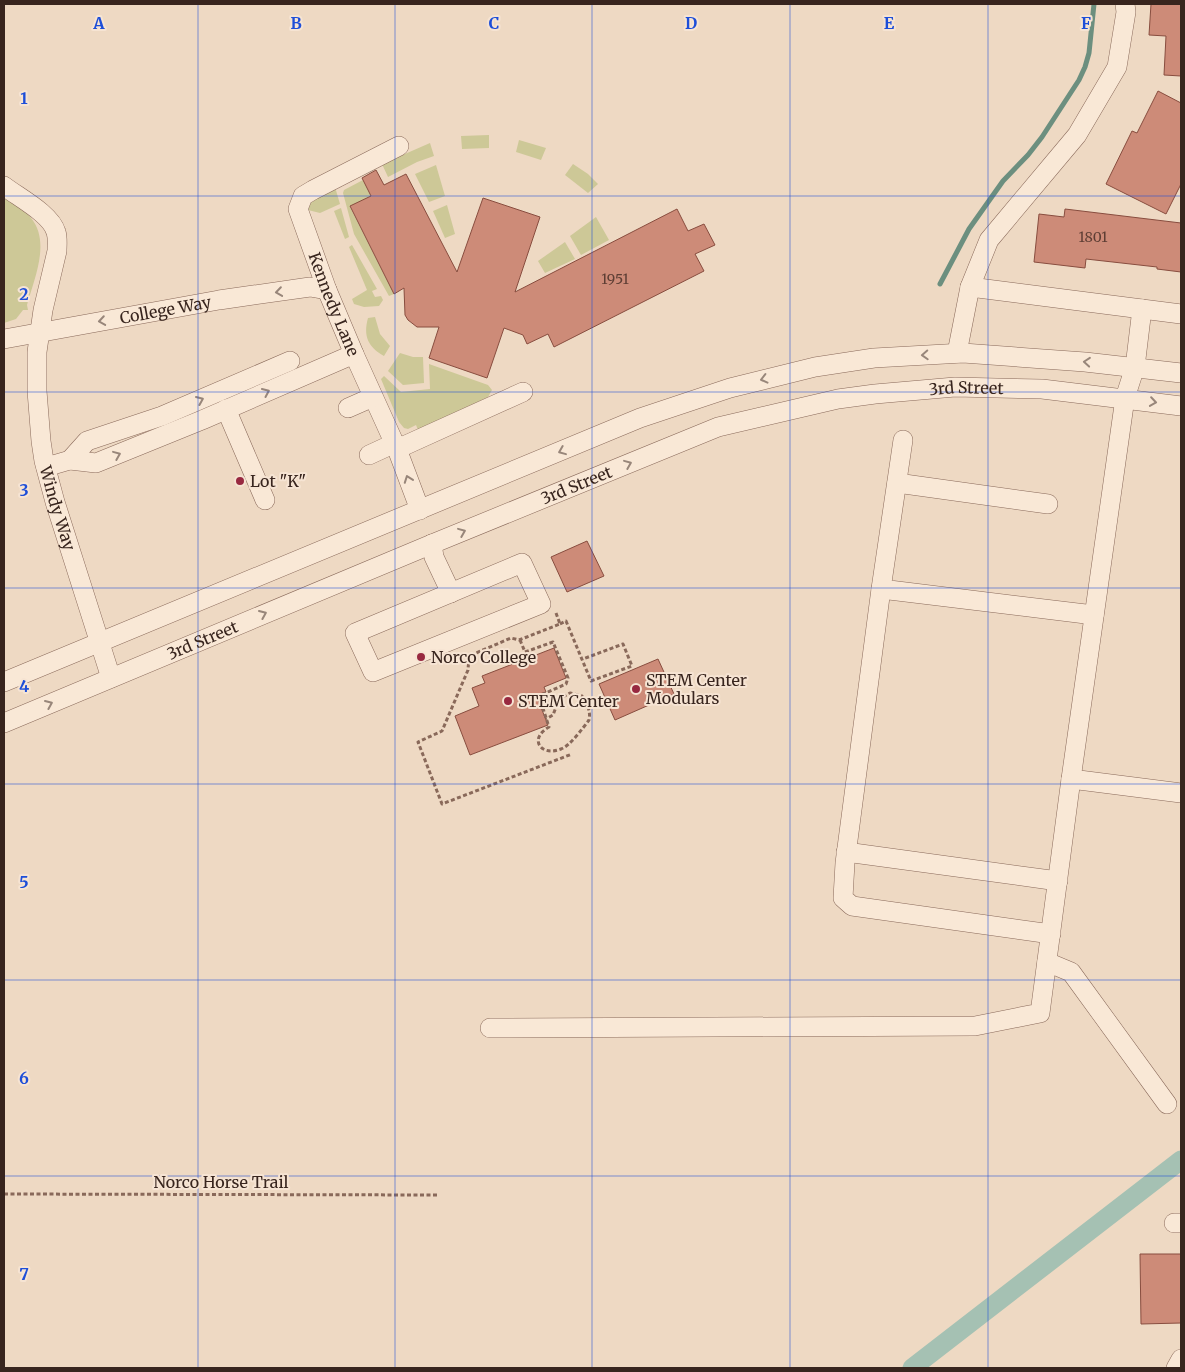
<svg xmlns="http://www.w3.org/2000/svg" width="1185" height="1372" viewBox="0 0 1185 1372" font-family="Merriweather,serif">
<style>
.green{fill:#cdc897}
.lines{fill:none;stroke-linecap:round;stroke-linejoin:round}
.stream{stroke:#6c8f7f;stroke-width:5}
.canal{stroke:#a5c1b3;stroke-width:19}
.building{fill:#cd8b78;stroke:#884d3f}
.minor-casing{stroke:#89695a;stroke-width:20}
.path{stroke:#89695a;stroke-width:3;stroke-dasharray:4 2.5;stroke-linecap:butt}
.minor{stroke:#f9e8d6;stroke-width:19}
.oneway{stroke:#98867a}
.grid{fill:none;stroke:#1d4ed8;stroke-width:1;stroke-opacity:0.55}
.poi-dot{fill:#982940;stroke:#f6e4d3;stroke-width:2}
.labels{text-anchor:middle;dominant-baseline:central;stroke-width:4;stroke-linejoin:round;paint-order:stroke}
.number-label{font-size:14px;fill:#5d3e34}
.street-label{font-size:16px;fill:#38251e;stroke:#f6e4d3}
.poi-label{font-size:16px;fill:#38251e;stroke:#f6e4d3;text-anchor:start}
.grid-label{font-size:16px;text-anchor:middle;font-weight:bold;fill:#1d4ed8;stroke:#f6e4d3;stroke-width:4;stroke-linejoin:round;paint-order:stroke}
</style>
<rect width="100%" height="100%" fill="#eed9c3"/>
<!-- green -->
<g class="green">
<path d="M489,135V148L462,149L461,136Z"/>
<path d="M519,140L546,148L541,160L516,152Z"/>
<path d="M430,143L434,156L417,162L388,177L382,164Z"/>
<path d="M573,164L588,174L598,184L588,193L565,175Z"/>
<path d="M436,165L445,196L429,202L415,174Z"/>
<path d="M363,180L371,196L350,207L394,294L389,296L354,234L343,193L344,190Z"/>
<path d="M335,187L340,204L320,213L308,210L311,202Z"/>
<path d="M4,195C13,202 24,208 31,218C51,242 34,279 27,305L28,310H23L16,319L4,323Z"/>
<path d="M447,205L455,234L445,238L433,211Z"/>
<path d="M341,208L349,237L345,239L334,211Z"/>
<path d="M596,217L609,240L581,255L570,236Z"/>
<path d="M565,242L575,259L545,273L538,261Z"/>
<path d="M352,245L377,289L372,291L375,297L381,296L383,300L379,306L364,307L354,304L352,299L367,290L349,247Z"/>
<path d="M375,317L380,334L390,346L384,356C368,347 363,336 368,318Z"/>
<path d="M400,353L413,357H423L424,383L403,385L388,371Z"/>
<path d="M429,364L488,385L492,390L488,397L447,417L418,430L416,425L408,429L404,428L399,422L381,379L384,376L401,392L430,389Z"/>
</g>
<g class="lines">
<!-- stream -->
<path class="stream" d="M940,284L969,229L1003,181L1028,155L1042,137L1079,80L1085,67L1089,53L1094,4"/>
<!-- canal -->
<path class="canal" d="M912,1368L1181,1160"/>
</g>
<!-- building -->
<g class="building">
<path d="M1151,4H1181V76L1164,75L1166,36L1149,35Z"/>
<path d="M1158,91L1181,103V184L1166,214L1106,184L1132,131L1137,133Z"/>
<path d="M376,170L384,185L406,174L457,272L483,198L540,217L515,292L677,209L688,231L704,224L715,245L695,254L704,271L554,347L548,334L527,344L523,335L504,328L487,378L429,358L439,327H417L408,320L405,315L404,288L394,294L350,206L371,196L362,178Z"/>
<path d="M1065,209L1181,223V272L1157,269V267L1086,259L1085,268L1034,262L1039,214L1064,217Z"/>
<path d="M587,541L604,576L567,592L551,557Z"/>
<path d="M554,648L566,678L544,687L546,692L536,695L548,725L470,755L455,716L479,706L472,688L485,683L482,676Z"/>
<path d="M658,659L674,694L615,720L599,684Z"/>
<path d="M1140,1254H1181V1323L1141,1324Z"/>
</g>
<g class="lines">
<defs>
<g id="minor">
<path id="s1" d="M399,146L313,190L303,196L298,209L327,290L354,354L397,449L420,510"/>
<path id="s2" d="M4,186C18,197 51,214 56,232C58,238 57,245 57,251L43,310L37,352V391L41,441L44,461L55,502L111,678"/>
<path d="M970,287L1181,314"/>
<path id="s3" d="M4,339L219,300L310,287L327,290"/>
<path d="M957,353L970,287L989,240L1077,135L1117,67L1126,12L1125,4"/>
<path d="M348,408L373,397"/>
<path d="M226,409L265,500"/>
<path d="M903,440L881,589L1094,615"/>
<path d="M397,449L523,392"/>
<path d="M369,455L395,443"/>
<path d="M70,460L87,441L162,416L290,361"/>
<path d="M46,467L70,460L96,463L202,420L354,354"/>
<path d="M897,483L1048,504"/>
<path d="M432,544L434,557L451,593"/>
<path d="M522,563L541,604L373,672L355,633Z"/>
<path d="M881,589L845,863L843,898L852,906L1051,934"/>
<path d="M4,682L640,418L730,388L815,367L874,358L963,353L1085,362L1181,373"/>
<path id="s4" d="M4,723L432,544L718,427L838,399L875,394L955,387L1042,389L1181,406"/>
<path d="M1071,779L1181,793"/>
<path d="M846,852L1058,881"/>
<path d="M1047,962L1071,972L1167,1104"/>
<path d="M490,1028L975,1026L1040,1013L1071,779L1125,398L1135,367L1142,309"/>
<path d="M1174,1223H1181"/>
<path d="M1176,1368L1181,1359"/>
</g>
</defs>
<!-- minor casing -->
<use href="#minor" class="minor-casing"/>
<!-- path -->
<g class="path">
<path d="M556,613L560,624L519,640L511,638L469,656L468,670L442,731L418,742L442,804L572,754"/>
<path d="M560,624L566,621L591,681L632,666L623,644L583,659"/>
<path d="M520,640L525,652L553,642L568,678L566,684L539,696L549,727C528,739 541,757 561,749C570,746 583,728 589,720C591,711 587,704 582,696L570,693L559,699L553,715L546,719"/>
<path d="M4,1194L438,1195"/>
</g>
<!-- minor -->
<use href="#minor" class="minor"/>
</g>
<!-- one-way arrows -->
<defs><path id="oneway-chevron" d="M-2-3.5L2.5 0L-2 3.5" fill="none" stroke-width="1.6" stroke-linecap="round" stroke-linejoin="round" transform="scale(1.25)"/></defs>
<g class="oneway">
<use href="#oneway-chevron" transform="translate(279 292) rotate(172)"/>
<use href="#oneway-chevron" transform="translate(102 321) rotate(171)"/>
<use href="#oneway-chevron" transform="translate(925 355) rotate(177)"/>
<use href="#oneway-chevron" transform="translate(1087 362) rotate(-175)"/>
<use href="#oneway-chevron" transform="translate(764 379) rotate(166)"/>
<use href="#oneway-chevron" transform="translate(266 392) rotate(-24)"/>
<use href="#oneway-chevron" transform="translate(200 400) rotate(-23)"/>
<use href="#oneway-chevron" transform="translate(1153 402) rotate(8)"/>
<use href="#oneway-chevron" transform="translate(562 451) rotate(158)"/>
<use href="#oneway-chevron" transform="translate(117 455) rotate(-22)"/>
<use href="#oneway-chevron" transform="translate(628 464) rotate(-22)"/>
<use href="#oneway-chevron" transform="translate(408 479) rotate(-110)"/>
<use href="#oneway-chevron" transform="translate(462 532) rotate(-22)"/>
<use href="#oneway-chevron" transform="translate(263 614) rotate(-23)"/>
<use href="#oneway-chevron" transform="translate(49 704) rotate(-23)"/>
</g>
<!-- grid -->
<path class="grid" d="M198,4V1368M395,4V1368M592,4V1368M790,4V1368M988,4V1368M4,196H1181M4,392H1181M4,588H1181M4,784H1181M4,980H1181M4,1176H1181"/>
<!-- markers -->
<g class="poi-dot">
<circle cx="240" cy="481" r="5"/>
<circle cx="421" cy="657" r="5"/>
<circle cx="636" cy="689" r="5"/>
<circle cx="508" cy="701" r="5"/>
</g>
<g class="labels">
<!-- number labels -->
<g class="number-label">
<text x="1093" y="237">1801</text>
<text x="615" y="279">1951</text>
</g>
<!-- street labels -->
<g class="street-label">
<text stroke="none"><textPath href="#s1" startOffset="224">Kennedy Lane</textPath></text>
<text stroke="none"><textPath href="#s3" startOffset="164">College Way</textPath></text>
<text stroke="none"><textPath href="#s4" startOffset="1025">3rd Street</textPath></text>
<text stroke="none"><textPath href="#s4" startOffset="620">3rd Street</textPath></text>
<text stroke="none"><textPath href="#s2" startOffset="351">Windy Way</textPath></text>
<text stroke="none"><textPath href="#s4" startOffset="215">3rd Street</textPath></text>
<text x="221" y="1182">Norco Horse Trail</text>
</g>
<!-- poi labels -->
<g class="poi-label">
<text x="250" y="481">Lot "K"</text>
<text x="431" y="657">Norco College</text>
<text x="646" y="680">STEM Center<tspan x="646" dy="18">Modulars</tspan></text>
<text x="518" y="701">STEM Center</text>
</g>
</g>
<g class="grid-label">
<text x="99" y="29">A</text>
<text x="296" y="29">B</text>
<text x="494" y="29">C</text>
<text x="691" y="29">D</text>
<text x="889" y="29">E</text>
<text x="1086" y="29">F</text>
<text x="24" y="104">1</text>
<text x="24" y="300">2</text>
<text x="24" y="496">3</text>
<text x="24" y="692">4</text>
<text x="24" y="888">5</text>
<text x="24" y="1084">6</text>
<text x="24" y="1280">7</text>
</g>
<!-- border -->
<rect width="1185" height="1372" fill="none" stroke="#38251e" stroke-width="10"/>
</svg>
